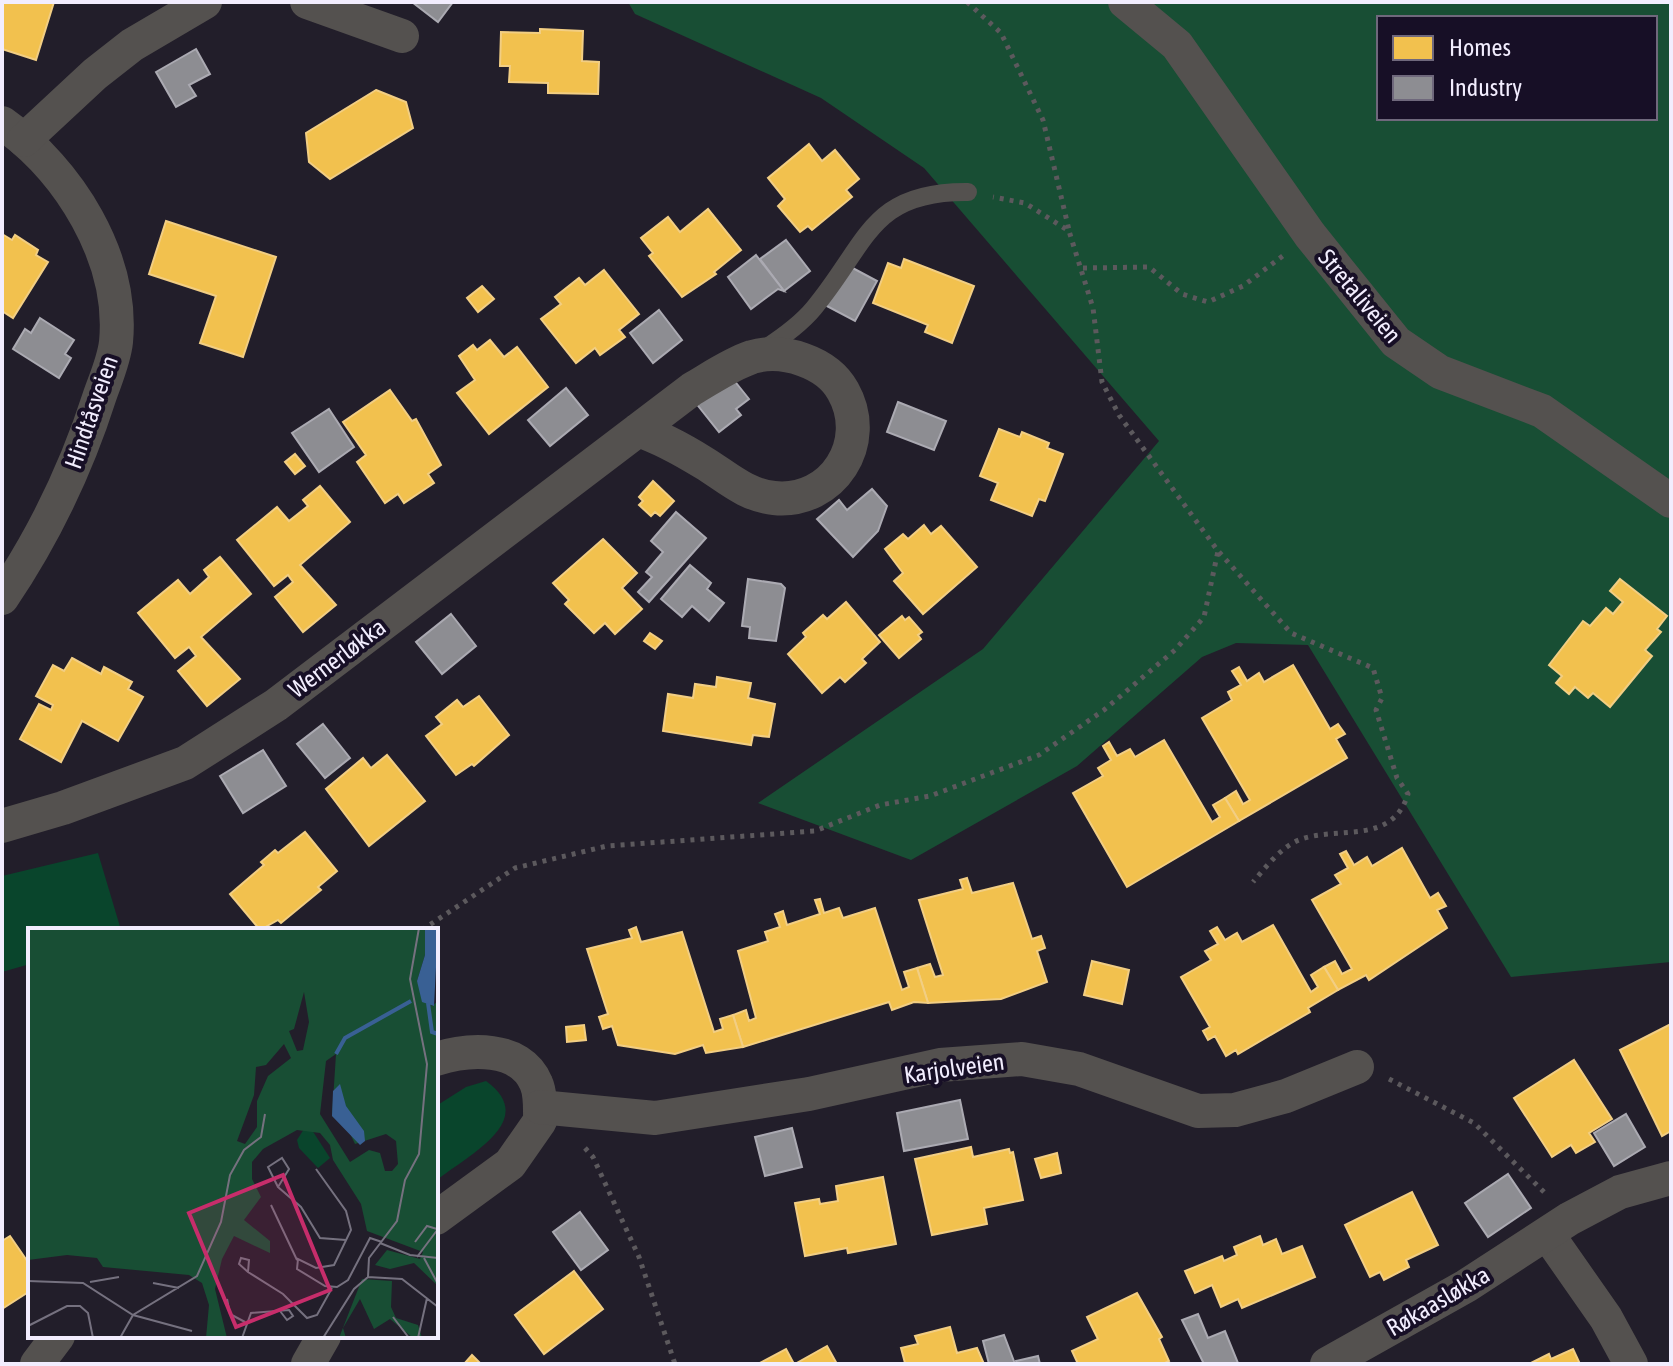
<svg xmlns="http://www.w3.org/2000/svg" width="1673" height="1366" viewBox="0 0 1673 1366" font-family="'Asap Condensed',sans-serif">
<style>
.green{fill:#09452c}
.forest{fill:#184e34;fill-rule:evenodd}
.homes{fill:#f2c14e;stroke:#f2ce83;stroke-width:2}
.industry{fill:#8d8d92;stroke:#abaab2;stroke-width:2}
.lines{fill:none;stroke-linecap:round;stroke-linejoin:round}
.path{stroke:#5c595d;stroke-width:5;stroke-dasharray:4 6;stroke-linecap:butt}
.lane{stroke:#54514f;stroke-width:18}
.street{stroke:#54514f;stroke-width:34}
.labels{text-anchor:middle;dominant-baseline:central;stroke-width:8;stroke-linejoin:round;paint-order:stroke}
.street-label{font-size:24px;fill:#f2edfe;stroke:#170f26}
.inset-river{fill:none;stroke:#396094;stroke-width:4}
.inset-road{fill:none;stroke:#75717f;stroke-width:2}
.view{fill:#c72d6b;fill-opacity:0.15;stroke:#c72d6b;stroke-width:4}
.inset-edge{fill:none;stroke:#f2edfe;stroke-width:4}
</style>
<rect width="100%" height="100%" fill="#221e2a"/>
<!-- green -->
<g class="green">
<path d="M98,853L121,930H30V964L2,972V876Z"/>
<path d="M486,1081C541,1121 466,1156 436,1181V1106L466,1087Z"/>
</g>
<!-- forest -->
<path class="forest" d="M628,2H1671V962L1511,977L1308,645L1236,643L1202,657L1077,766L911,860L758,803L983,649L1159,441L924,168L821,98L635,14ZM1379,18H1655V118H1379Z"/>
<!-- homes -->
<g class="homes">
<path d="M2,2H54L36,60L2,49Z"/>
<path d="M540,29L583,31L582,61L599,62L598,94L548,93V83L509,82L510,66H500L501,32L540,33Z"/>
<path d="M376,90L406,102L413,128L330,179L309,162L306,133Z"/>
<path d="M809,144L822,161L835,150L859,179L846,190L852,197L812,230L808,226L800,232L778,206L785,199L768,178Z"/>
<path d="M708,209L741,250L714,272L716,274L682,297L649,256L653,253L641,238L668,217L680,232Z"/>
<path d="M166,221L276,257L243,357L200,343L216,296L149,274Z"/>
<path d="M2,234L12,240L15,235L38,250L36,255L48,262L13,318L2,311Z"/>
<path d="M904,259L974,286L952,343L925,332L928,325L873,303L888,263L901,268Z"/>
<path d="M604,270L639,314L619,330L625,337L600,355L595,348L576,363L541,319L561,304L555,297L579,278L585,285Z"/>
<path d="M482,286L494,299L478,312L467,298Z"/>
<path d="M490,340L504,357L517,347L548,387L489,434L457,393L475,380L459,356L473,345L477,350Z"/>
<path d="M390,390L412,421L416,419L441,465L428,474L434,483L404,503L398,494L385,503L357,462L366,455L343,422Z"/>
<path d="M999,429L1020,437L1022,432L1049,443L1047,448L1063,454L1045,501L1039,499L1032,516L991,500L998,483L980,476Z"/>
<path d="M295,454L305,466L295,474L285,462Z"/>
<path d="M653,481L674,501L660,516L655,512L651,516L639,505L643,501L639,497Z"/>
<path d="M320,486L350,522L300,565L336,605L303,632L275,597L293,582L288,575L274,586L237,540L277,507L289,521L308,506L303,500Z"/>
<path d="M924,525L931,534L941,526L977,567L923,614L894,581L903,573L885,549L903,534L908,539Z"/>
<path d="M603,539L637,573L622,588L642,609L615,634L605,623L594,633L565,604L569,600L553,583Z"/>
<path d="M220,557L251,594L201,637L240,679L207,706L178,671L196,656L189,647L175,658L138,613L178,580L190,594L209,577L204,570Z"/>
<path d="M1620,579L1667,616L1657,629L1661,632L1645,650L1652,656L1610,707L1593,693L1588,698L1575,687L1569,694L1556,683L1562,676L1549,665L1583,621L1590,626L1606,608L1613,614L1623,602L1610,591Z"/>
<path d="M846,602L880,642L862,659L866,663L845,682L840,677L822,693L788,654L806,637L803,633L823,615L827,619Z"/>
<path d="M902,616L905,620L909,617L922,632L918,635L921,639L899,658L879,635Z"/>
<path d="M650,633L662,641L655,649L644,641Z"/>
<path d="M72,658L101,674L104,667L132,682L128,689L143,697L118,741L82,721L61,762L20,739L39,704L51,710L53,705L36,696L53,665L64,671Z"/>
<path d="M1293,665L1330,729L1338,724L1345,734L1336,739L1347,758L1239,821L1225,798L1236,791L1243,804L1250,800L1202,718L1232,700L1228,692L1241,685L1232,671L1239,667L1247,681L1259,673L1264,682Z"/>
<path d="M717,677L751,683L748,698L775,704L769,737L753,735L751,745L663,731L668,694L693,698L695,684L716,687Z"/>
<path d="M479,696L509,735L474,766L472,764L456,775L426,736L442,724L436,717L457,700L463,707Z"/>
<path d="M1164,740L1212,822L1220,817L1213,805L1225,798L1239,821L1127,887L1073,793L1103,776L1098,768L1111,760L1103,746L1109,742L1117,756L1130,749L1135,757Z"/>
<path d="M387,755L425,801L369,846L326,789L363,758L371,768Z"/>
<path d="M305,832L337,871L318,887L321,890L281,923L278,920L260,930L230,894L264,865L261,862L275,850L278,853Z"/>
<path d="M1402,848L1430,898L1438,893L1446,906L1437,910L1447,928L1369,980L1366,975L1338,990L1324,967L1335,961L1342,974L1352,969L1312,900L1341,884L1335,875L1348,868L1340,854L1346,851L1354,865L1367,857L1372,866Z"/>
<path d="M967,878L972,893L1013,883L1032,939L1041,936L1045,948L1037,951L1047,982L1001,999L928,1003L917,968L930,964L935,977L943,975L919,900L963,889L960,880Z"/>
<path d="M820,899L824,913L839,908L843,918L875,908L902,990L909,987L904,972L917,968L928,1003L914,1002L892,1010L889,1002L743,1047L733,1015L746,1010L749,1021L756,1018L738,951L768,941L765,932L780,927L775,914L783,911L787,925L820,914L815,900Z"/>
<path d="M1273,925L1311,992L1318,987L1311,975L1324,967L1338,990L1308,1008L1310,1012L1238,1054L1236,1050L1226,1056L1215,1036L1208,1040L1203,1031L1210,1027L1181,977L1211,960L1205,951L1218,944L1210,931L1217,927L1225,940L1237,933L1242,942Z"/>
<path d="M636,927L641,942L682,932L714,1032L723,1029L720,1019L733,1015L743,1047L706,1053L703,1045L675,1054L618,1045L612,1026L603,1029L599,1017L608,1014L587,949L632,938L629,930Z"/>
<path d="M1092,961L1129,970L1122,1004L1084,995Z"/>
<path d="M1671,1024V1131L1662,1136L1620,1050Z"/>
<path d="M584,1025L586,1040L567,1042L566,1027Z"/>
<path d="M1574,1060L1612,1119L1589,1133L1595,1142L1576,1153L1571,1145L1552,1157L1514,1098Z"/>
<path d="M971,1147L973,1157L1009,1149L1010,1153L1013,1152L1023,1200L984,1208L987,1224L932,1235L915,1159Z"/>
<path d="M1057,1153L1061,1173L1041,1178L1035,1159Z"/>
<path d="M883,1177L896,1244L848,1253L847,1248L805,1256L795,1203L819,1199L820,1204L838,1201L836,1186Z"/>
<path d="M1412,1192L1438,1245L1406,1260L1409,1267L1384,1280L1380,1272L1370,1277L1345,1225Z"/>
<path d="M10,1236L30,1265V1291L2,1309V1241Z"/>
<path d="M1260,1236L1263,1245L1276,1239L1282,1254L1302,1246L1315,1277L1242,1308L1238,1299L1221,1307L1212,1285L1195,1293L1185,1271L1222,1256L1224,1261L1237,1255L1234,1247Z"/>
<path d="M574,1271L603,1309L544,1354L515,1315Z"/>
<path d="M1137,1293L1162,1337L1159,1339L1169,1361L1163,1364H1078L1072,1351L1098,1339L1087,1317Z"/>
<path d="M950,1327L957,1353L977,1348L984,1364L905,1363L901,1348L918,1344L915,1336Z"/>
<path d="M827,1346L837,1364H795Z"/>
<path d="M786,1349L794,1364H758Z"/>
<path d="M1573,1349L1580,1364H1529L1549,1354L1551,1359Z"/>
<path d="M472,1355L481,1364H464Z"/>
</g>
<!-- industry -->
<g class="industry">
<path d="M412,2H453L438,22Z"/>
<path d="M196,49L210,74L189,85L196,96L176,107L156,72Z"/>
<path d="M786,240L810,271L784,291L760,259Z"/>
<path d="M756,255L784,291L778,289L751,309L728,277Z"/>
<path d="M847,265L877,281L855,321L825,305Z"/>
<path d="M659,310L682,340L653,363L630,333Z"/>
<path d="M40,318L74,340L65,354L71,358L59,378L13,349L25,329L31,333Z"/>
<path d="M729,374L749,399L736,409L741,415L719,432L695,402Z"/>
<path d="M566,388L588,415L550,446L528,420Z"/>
<path d="M898,402L946,421L934,450L887,432Z"/>
<path d="M329,409L354,447L319,472L292,433Z"/>
<path d="M872,489L887,506L878,531L853,557L817,519L839,500L847,510Z"/>
<path d="M676,512L706,538L649,602L638,592L652,577L646,572L663,552L651,541Z"/>
<path d="M690,565L711,583L707,589L724,603L709,621L692,606L682,617L661,599Z"/>
<path d="M748,579L781,584L785,588L776,641L749,638L750,627L742,626Z"/>
<path d="M451,614L476,646L442,674L416,642Z"/>
<path d="M323,724L350,758L325,778L297,744Z"/>
<path d="M263,750L286,786L243,813L220,776Z"/>
<path d="M960,1100L968,1139L904,1151L897,1113Z"/>
<path d="M1626,1114L1645,1147L1614,1166L1594,1133Z"/>
<path d="M792,1128L802,1167L765,1176L755,1137Z"/>
<path d="M1508,1174L1531,1208L1488,1237L1465,1203Z"/>
<path d="M580,1212L608,1250L581,1270L553,1232Z"/>
<path d="M1198,1314L1208,1338L1225,1331L1238,1363L1204,1364L1182,1320Z"/>
<path d="M1004,1335L1015,1364H989L983,1341Z"/>
<path d="M1038,1356L1040,1364H1017L1016,1361Z"/>
</g>
<g class="lines">
<!-- path -->
<g class="path">
<path d="M967,2L1001,33L1043,120L1069,230"/>
<path d="M1083,268L1149,267L1182,294L1208,302L1243,286L1284,255"/>
<path d="M1219,552L1291,633L1373,668L1382,698L1376,710L1397,778L1408,794C1392,846 1338,825 1299,840C1281,847 1265,868 1253,882"/>
<path d="M422,930L515,868L607,846L815,831L880,805L930,796L1039,755L1104,710L1175,650L1204,617L1218,551L1119,415L1102,382L1093,308L1069,231L1025,203L993,197"/>
<path d="M1389,1079L1474,1123L1547,1195"/>
<path d="M585,1148L593,1157L639,1257L675,1364"/>
</g>
<!-- lane -->
<path class="lane" d="M761,351C780,339 800,325 814,308C868,243 870,191 968,192"/>
<!-- street -->
<g class="street">
<path d="M307,2L402,36"/>
<path d="M1125,2L1177,45L1310,235L1396,342L1440,372L1542,411L1671,501"/>
<path d="M2,123C69,170 124,258 116,342C114,360 106,378 100,395C77,467 44,536 2,598"/>
<path d="M24,140L95,74L132,45L205,2"/>
<path d="M2,826L63,808L185,763L276,705L692,389C711,378 731,364 752,357C783,348 827,362 843,391C872,442 833,504 774,498C745,495 727,477 704,463C683,450 662,438 638,430"/>
<path d="M436,1059C468,1049 520,1045 536,1083C541,1094 540,1110 540,1121L510,1164L436,1218"/>
<path d="M540,1107L655,1118L809,1094L940,1065L1022,1059L1079,1069L1198,1111L1235,1110L1286,1096L1357,1067"/>
<path d="M1548,1235L1606,1318L1631,1364"/>
<path d="M37,1364L58,1336"/>
<path d="M308,1364L324,1336"/>
<path d="M1327,1364L1466,1286L1569,1219L1620,1192L1671,1178"/>
</g>
</g>
<g class="labels">
<!-- street labels -->
<g class="street-label">
<text transform="translate(1360 296) rotate(50)">Stretaliveien</text>
<text transform="translate(91 412) rotate(-71)">Hindtåsveien</text>
<text transform="translate(337 658) rotate(-37)">Wernerløkka</text>
<text transform="translate(954 1068) rotate(-8)">Karjolveien</text>
<text transform="translate(1438 1301) rotate(-30)">Røkaasløkka</text>
</g>
</g>
<!-- overview -->
<g transform="translate(28 928)">
<rect width="410" height="410" fill="#221e2a"/>
<path d="M276,201L284,202L302,230L290,240L271,220L269,212Z" fill="#09452c"/>
<path d="M0,0H397V27L389,53L404,78L410,73V358L386,335L362,341L347,337L359,322L392,331L395,324L339,303L333,276L305,232L302,217L292,205L269,202L235,221L224,234V251L233,269L216,292L242,313V325L206,308L194,331L187,361L199,410H178L181,377L174,355L161,347L75,339L69,330L39,327L0,332ZM276,64L281,94L275,122L269,123L261,103L266,101ZM256,116L263,130L240,148L229,173V199L217,216L209,213L226,167L228,139L238,137ZM308,126L304,188L319,199L327,216L358,206L368,213L370,236L364,243H357L352,225L341,222L322,234L292,186L298,133ZM334,351L364,353L363,379L368,390L390,397L394,410H385L362,391L346,401L332,371L315,400L318,410H311Z" fill="#184e34" fill-rule="evenodd"/>
<path d="M397,0H410L406,78L394,74L389,53L397,27ZM312,156L318,178L336,203L337,213L332,217L304,188L305,163Z" fill="#396094"/>
<path class="inset-river" d="M400,75L404,104L410,106M308,126L317,110L383,73M410,163V199"/>
<path class="inset-road" d="M288,241L318,283L323,302L306,337L288,340L270,331L269,341L297,358L309,359L320,352L342,310L354,314M250,259L240,239L254,230L261,241L250,259L273,279L292,310L318,312M243,277L269,332M387,314L399,298L409,301M352,315L382,327L410,330M389,329L410,301M396,330L410,356M220,344L211,336L213,330L221,332L220,344L255,366L279,390L289,387L304,360M340,349L341,330L369,293L377,252L391,226L399,136L382,51L391,0M0,353L55,355L105,387L164,403M62,354L91,349M125,355L151,360M199,371L202,386L217,394M365,389L381,410M0,398L39,378H52L60,385L65,410M92,410L105,387L169,348L193,294L202,247L216,222L233,209L237,186M214,410L223,385L261,382L265,388L259,392L252,383M295,410L326,361L340,349L374,351L410,379M390,410L399,370"/>
<path class="view" d="M255,247L302,362L208,399L161,285Z"/>
<rect width="410" height="410" class="inset-edge"/>
</g>
<!-- border -->
<rect width="1673" height="1366" fill="none" stroke="#f2edfe" stroke-width="8"/>
<!-- legend -->
<rect x="1377" y="16" width="280" height="104" fill="#170f26" stroke="#6f687c" stroke-width="2"/>
<rect x="1393" y="36" width="40" height="24" fill="#f2c14e" stroke="#6f687c" stroke-width="2"/>
<text x="1449" y="56" font-size="24" fill="#f2edfe">Homes</text>
<rect x="1393" y="76" width="40" height="24" fill="#8d8d92" stroke="#6f687c" stroke-width="2"/>
<text x="1449" y="96" font-size="24" fill="#f2edfe">Industry</text>
</svg>
